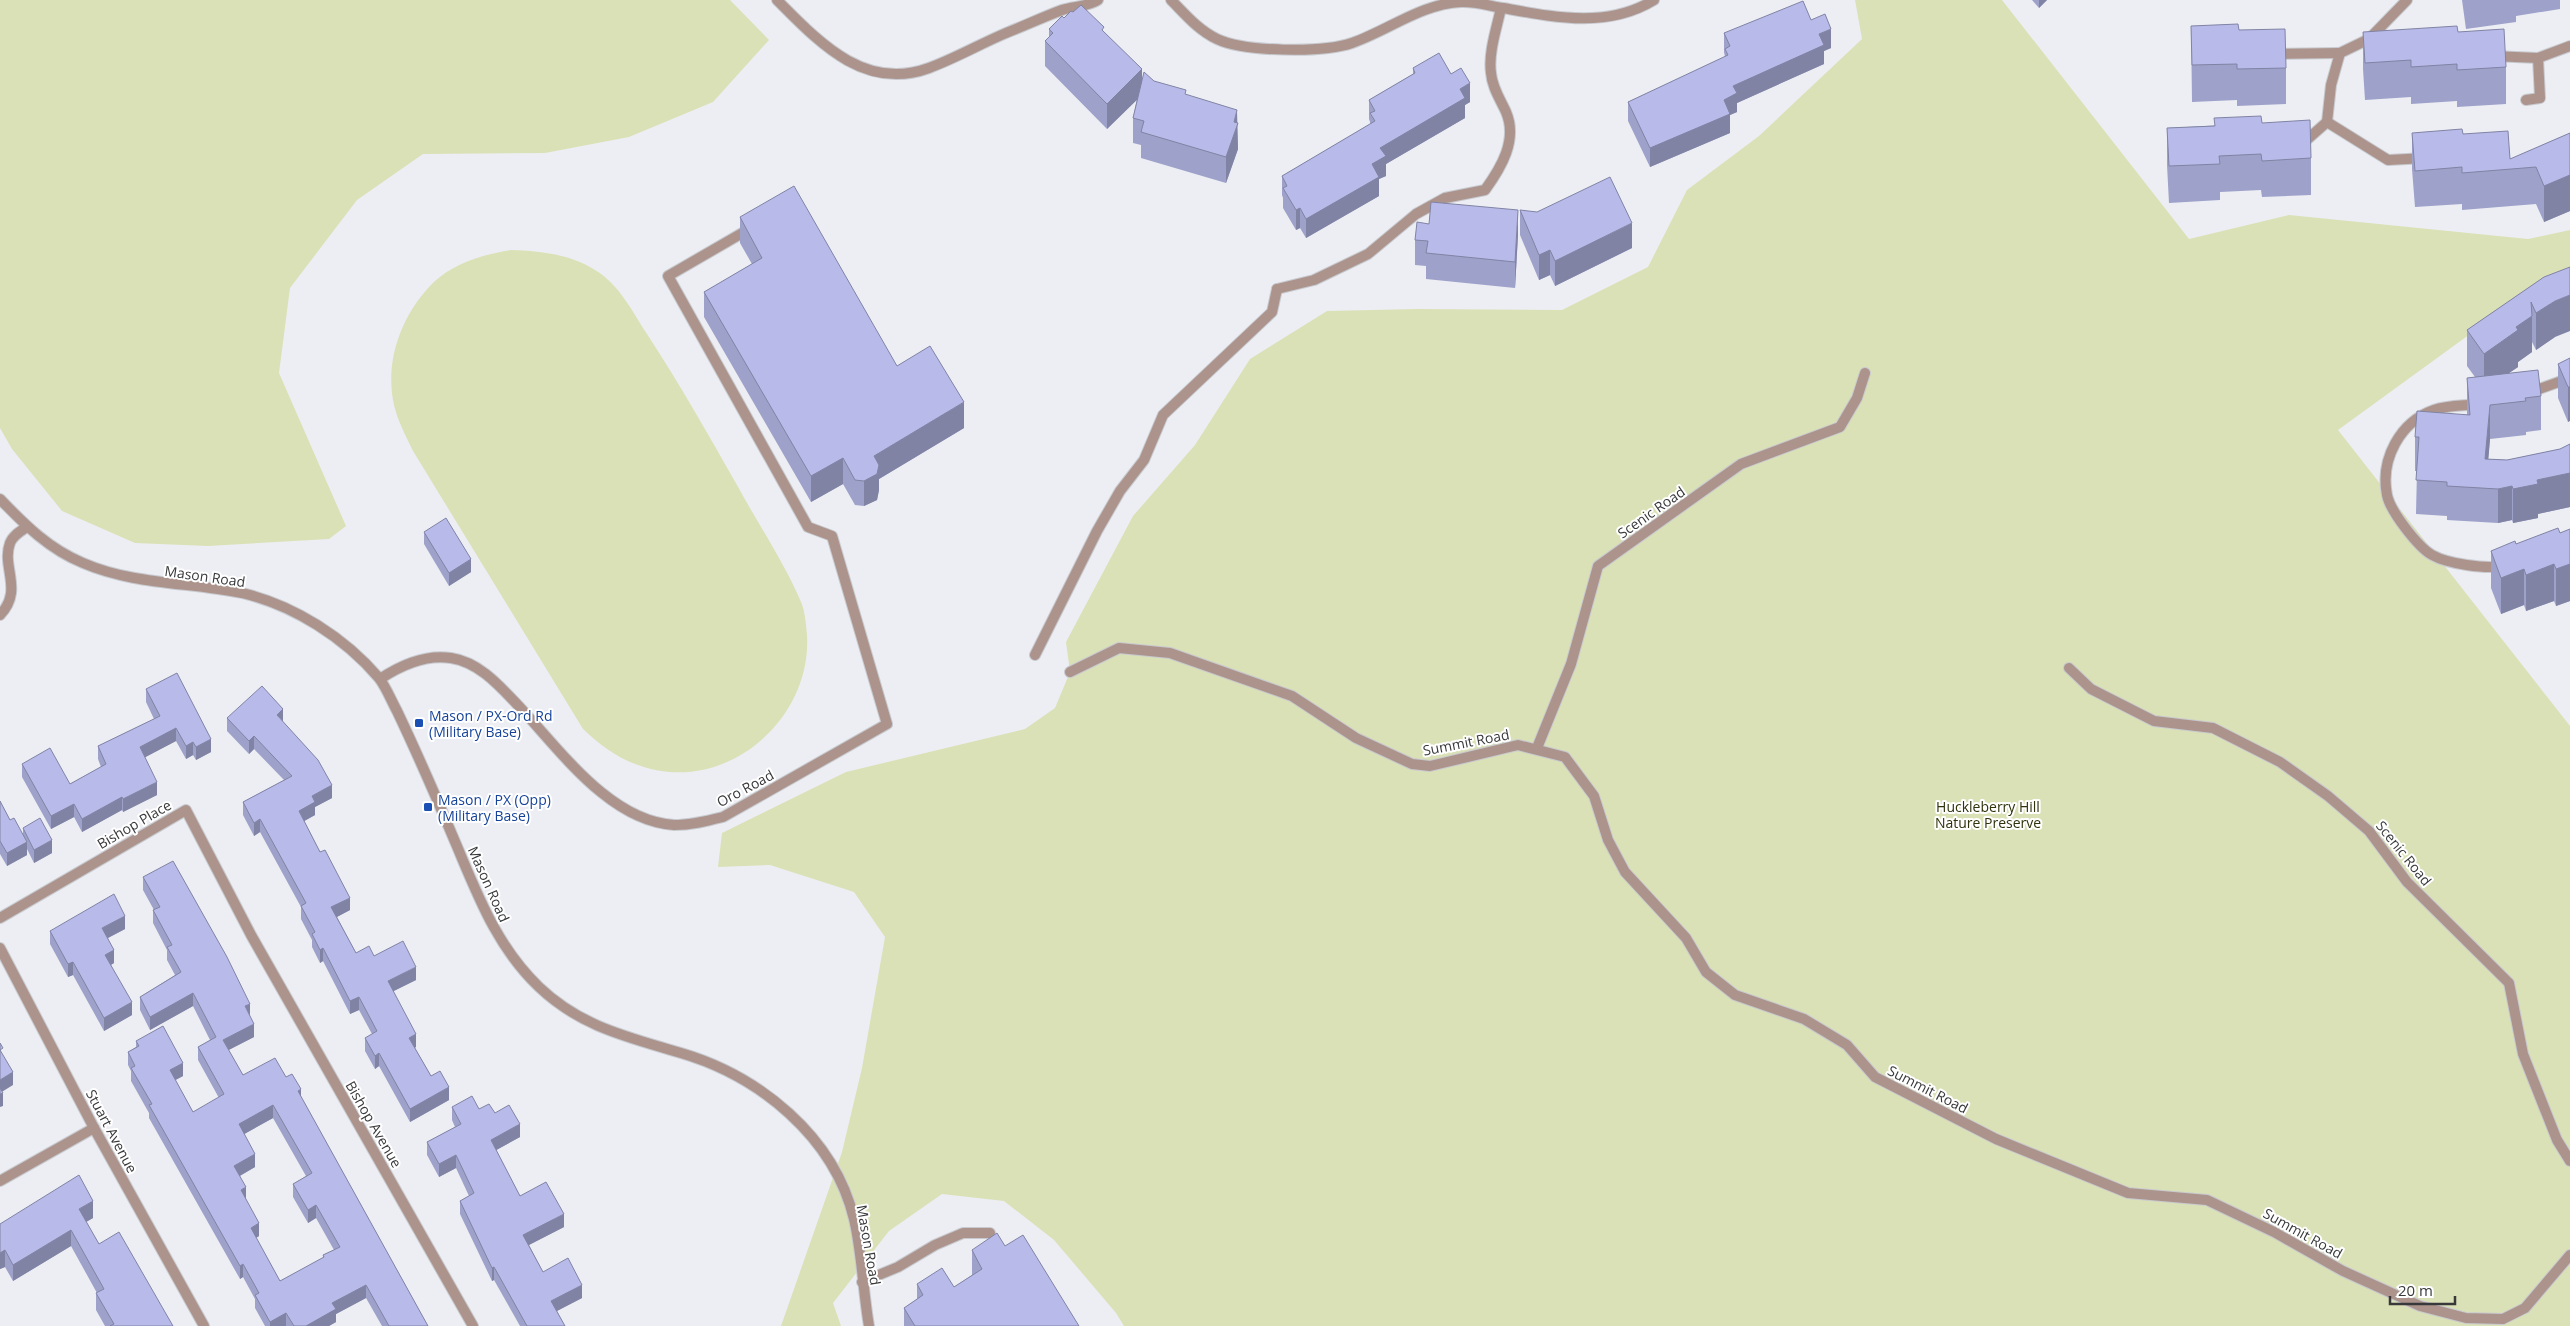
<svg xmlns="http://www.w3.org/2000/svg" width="2570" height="1326" viewBox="0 0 2570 1326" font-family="'Open Sans',sans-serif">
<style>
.green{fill:#dbe1b6}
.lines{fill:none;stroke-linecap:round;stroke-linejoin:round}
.lane-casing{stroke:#c8cacf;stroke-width:12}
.street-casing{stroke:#c8cacf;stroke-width:12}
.lane{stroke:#ac948d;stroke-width:10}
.street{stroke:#ac948d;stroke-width:10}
.wall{fill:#9ea1c9;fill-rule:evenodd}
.shaded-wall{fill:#8183a4}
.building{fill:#b8bbea;stroke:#8183a4;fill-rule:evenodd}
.transit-dot{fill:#1a4fb4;stroke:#fff;stroke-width:2}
.labels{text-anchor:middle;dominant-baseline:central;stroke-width:4;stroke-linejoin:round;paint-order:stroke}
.street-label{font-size:14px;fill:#38393b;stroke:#fff}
.transit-label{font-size:14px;fill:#164399;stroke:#fff;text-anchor:start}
.park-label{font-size:14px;fill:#30330c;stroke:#fff}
</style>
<rect width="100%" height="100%" fill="#eceef4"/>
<!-- green -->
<g class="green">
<path d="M0,0H730L769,40L713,102L629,137L545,153L423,154L357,200L290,288L279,373L346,526L329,539L208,546L135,543L62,511L12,449L0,428Z"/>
<path d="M1855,0H2002L2189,239L2289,215L2528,239L2570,230V294L2488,321L2338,430L2570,726V1326H1124L1116,1313L1054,1240L1004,1201L942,1194L889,1231L833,1303L841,1326H781L842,1152L862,1068L885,937L854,892L770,865L718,867L722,833L846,772L1025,729L1055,708L1070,672L1066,642L1133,516L1195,445L1250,359L1327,311L1417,309L1562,310L1648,267L1687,190L1759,136L1862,39Z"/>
<path d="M511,250C540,251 570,254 595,270C619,284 632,311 647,334C679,383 708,434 737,485C758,524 784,562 801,602C805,611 806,625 807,635C812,717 732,789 651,769C623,762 603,748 583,729L413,451C406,436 398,422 394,405C384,361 402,313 434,282C454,263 485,254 511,250Z"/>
</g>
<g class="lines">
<defs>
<g id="lane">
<path d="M2274,54L2340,53"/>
<path d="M2492,56L2538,58L2570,46"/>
<path d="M2526,100L2540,98L2538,58"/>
<path d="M2327,122L2331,85L2340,53L2369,39L2407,0"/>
<path d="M2302,144L2327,122L2388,160L2426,158"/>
<path d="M2528,393L2570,378"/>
<path d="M2479,404C2465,406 2448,405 2434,410C2400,422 2380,459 2387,495C2390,511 2418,547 2432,555C2448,564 2485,569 2503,566"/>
<path d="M0,499C25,525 49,549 83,563C134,585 189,582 242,593C294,605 345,638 379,678C386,687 391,700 397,711C418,755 437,799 456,844C478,896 497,947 539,987C581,1027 628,1037 681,1053C759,1076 834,1136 854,1219C862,1253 863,1291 869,1326"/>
<path d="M1035,655L1097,531L1120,491L1144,460L1163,415L1272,312L1277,289"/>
<path d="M2069,668L2091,689L2154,721L2213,728L2280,762L2328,796L2369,831L2407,882L2509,983L2523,1054L2557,1140L2570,1161"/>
<path d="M1070,672L1119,648L1170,653L1292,696L1356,738L1412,764L1430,766L1518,745L1565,757L1594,796L1608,840L1625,872L1686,938L1706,972L1735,995L1804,1019L1847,1045L1875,1077L1996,1139L2128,1193L2207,1200L2274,1232L2343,1271L2420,1306L2466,1318L2503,1319L2525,1308L2570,1255"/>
<path d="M380,679C401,665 425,654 451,658C477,662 496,682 513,700C556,744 607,821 674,825C691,825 707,821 723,817L887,724L832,536L808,527L668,276L744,232"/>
<path d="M1537,748L1571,664L1598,566L1741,464L1840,427L1857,398L1865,373"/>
<path d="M862,1282L898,1267L935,1245L963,1233H990"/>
</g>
<g id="street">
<path d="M777,0C818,41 864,92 929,68C956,58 980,44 1006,33C1024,26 1043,17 1062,10C1073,6 1088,7 1098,0"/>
<path d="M1171,0C1185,14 1198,30 1217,39C1244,52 1323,53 1352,43C1389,30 1421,4 1461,2C1475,1 1489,6 1503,8C1553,17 1607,29 1654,0"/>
<path d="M1277,289L1314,280L1368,254L1416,214L1445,198L1485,190C1501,168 1518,140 1506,112C1500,99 1492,87 1491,73C1488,53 1497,27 1501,8"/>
<path d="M0,615C24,590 1,567 10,543C13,535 21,531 27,527"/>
<path d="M0,918L186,810L251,935L473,1326"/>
<path d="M0,948L94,1128L204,1326"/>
<path d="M0,1181L94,1128"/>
</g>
</defs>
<!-- lane casing -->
<use href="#lane" class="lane-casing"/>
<!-- street casing -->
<use href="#street" class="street-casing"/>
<!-- lane -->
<use href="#lane" class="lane"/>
<!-- street -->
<use href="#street" class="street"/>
</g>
<!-- wall -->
<g class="wall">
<path d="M2032,0H2047L2039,8Z"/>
<path d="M2462,0H2560V9L2516,16V22L2466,29Z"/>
<path d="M1073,12L1104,32L1142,81H1154L1186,95L1237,123L1238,149L1226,183L1141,158V145L1133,143V118L1137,99L1107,129L1045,66V41L1049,37V29L1064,18Z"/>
<path d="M1811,20L1831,48L1824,51V64L1737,103V112L1730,115V133L1650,167L1628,121V102L1725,57L1724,52V33Z"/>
<path d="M2191,26L2239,30L2286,68V104L2237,106V100L2192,102Z"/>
<path d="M2363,32H2458L2506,67V104L2457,107V101L2411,104V97L2365,100L2363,69Z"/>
<path d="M1413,68L1451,74L1470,102L1465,105V118L1386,164V176L1379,179V196L1306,238L1300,228L1296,230L1283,208V198L1282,195V176L1370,124V122L1369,119V100L1413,74Z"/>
<path d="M2262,123L2311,158V195L2262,197L2261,190L2220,192V200L2169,203L2167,165V128Z"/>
<path d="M2570,126V211L2544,222L2536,204L2462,210V204L2415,207L2412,169V133L2463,134L2510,159L2570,133Z"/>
<path d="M1520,210L1632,248L1555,286L1550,275L1539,280L1520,235Z"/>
<path d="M740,217L897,366L964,428L879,479V490L877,500L864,506L855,505L843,484L811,502L704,317V292L752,264L740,243Z"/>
<path d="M1518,235L1515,288L1426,279V266L1415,265V240Z"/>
<path d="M2544,277L2555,337L2536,350L2532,342V352L2518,362V367L2509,373L2541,396V430L2526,432V435L2490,439L2488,459L2507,460L2560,449L2570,444V507L2538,514V518L2513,523L2512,520L2498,523L2447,520V516L2416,514L2417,471H2415V437L2467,415V378L2475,377L2467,366V330Z"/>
<path d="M2570,358L2568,422L2558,398V364Z"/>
<path d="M2570,529V601L2556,606L2554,601L2526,611L2524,605L2501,614L2491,588V551L2516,544L2560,533Z"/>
<path d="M424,532L471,572L449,586L424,544Z"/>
<path d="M146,689L211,752L196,760L193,755L186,759L176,741L145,757L157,795L123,812L122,810L82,832L74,817L51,829L22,777V764L70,784L101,767L98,759V746L154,719L146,702Z"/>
<path d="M227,718L283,722L332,798L315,807V815L304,821L350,910L337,917L356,953L374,956L416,980L393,991L416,1047L415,1048L431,1076L449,1100L410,1122L379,1066L375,1069L365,1051V1038L372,1034L359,1010L350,1014L323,961L320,963L312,947V940L301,919V907L260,832L254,836L243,815V802L284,780L254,749L249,754L227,731Z"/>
<path d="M0,801L10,820L23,834V828L52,853L34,863L27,849V855L7,866L0,854Z"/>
<path d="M143,877L250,1017L254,1037L228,1050L243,1075L286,1077L301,1097L428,1326H382L366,1298L336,1314V1322L329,1326H265L255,1308V1299L243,1277L240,1279L149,1118V1113L131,1081V1071L128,1065V1052L136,1047V1041L183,1076L175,1080L193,1112L219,1098L198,1060V1047L210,1040L193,1006L150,1030L140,1010V997L175,975L167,960V950L153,923V910H154L143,890ZM273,1118L306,1176L293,1184V1197L308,1223L316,1218L334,1250L323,1255V1258L280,1281L256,1238L259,1236L246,1199L240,1176L255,1167L244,1134Z"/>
<path d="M125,929L108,938L114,963L111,965L132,1015L104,1031L73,975L68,977L50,944V931Z"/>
<path d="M452,1107L479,1109L495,1113L520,1137L496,1150L520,1196L564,1227L529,1245L543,1272L582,1298L557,1311L565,1326H520L494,1280L492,1281L460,1214V1201L469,1196L456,1168L439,1177L427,1155V1142L455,1127L452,1120Z"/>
<path d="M93,1218L86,1222L99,1244L173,1326H105L96,1310V1293H97L71,1246L13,1281L5,1267L0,1269V1224Z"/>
<path d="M1005,1246L1079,1326H904V1308L917,1299V1284L954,1287L972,1275V1250Z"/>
</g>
<!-- shaded-wall -->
<g class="shaded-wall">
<path d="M2039,0H2047L2039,8Z"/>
<path d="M1831,29V48L1824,51V64L1737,103V112L1730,115V133L1650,167V148L1724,100L1733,86L1819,34Z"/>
<path d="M1142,69V95L1107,129V104Z"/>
<path d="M1470,83V102L1465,105V118L1386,164V176L1379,179V196L1306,238V219L1372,164L1380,148L1460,89Z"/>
<path d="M1237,110L1238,149L1226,183V157L1234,122Z"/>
<path d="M2570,175V211L2544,222V186Z"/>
<path d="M1300,208V228L1296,230V210Z"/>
<path d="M1518,210V235L1515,288V262Z"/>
<path d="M1632,223V248L1555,286V261Z"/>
<path d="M1550,250V275L1539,280V255Z"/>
<path d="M2570,295V331L2555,337L2536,350V313L2555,301Z"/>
<path d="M2532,316V352L2518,362V367L2484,390V354L2516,327Z"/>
<path d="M2568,387H2570V421L2568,422Z"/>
<path d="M964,402V428L879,479V490L877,500L864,506V481L874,456Z"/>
<path d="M2490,405V439L2486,488L2485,459Z"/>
<path d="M843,458V484L811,502V476Z"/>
<path d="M2570,473V507L2538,514V518L2513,523V489L2537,480Z"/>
<path d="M2512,486V520L2498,523V489Z"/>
<path d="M471,559V572L449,586V573Z"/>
<path d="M2554,564V601L2526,611V575Z"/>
<path d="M2570,564V601L2556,606V569Z"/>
<path d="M2524,569V605L2501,614V578Z"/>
<path d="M283,709V722L277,715Z"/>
<path d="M176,728V741L140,760V747Z"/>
<path d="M254,736V749L249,754V741Z"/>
<path d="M211,739V752L196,760V747Z"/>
<path d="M193,742V755L186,759V746Z"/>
<path d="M157,782V795L123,812V799Z"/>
<path d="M332,785V798L315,807V815L299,824V811L312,796Z"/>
<path d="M122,797V810L82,832V819Z"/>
<path d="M74,804V817L51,829V816Z"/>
<path d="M260,819V832L254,836V823Z"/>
<path d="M52,840V853L34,863V850Z"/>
<path d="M27,842V855L7,866V853Z"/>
<path d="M350,898V910L331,920V907Z"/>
<path d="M125,916V929L102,941V928Z"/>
<path d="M323,948V961L320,963V950Z"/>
<path d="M114,950V963L105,968V955Z"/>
<path d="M73,962V975L68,977V964Z"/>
<path d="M416,967V980L388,994V981Z"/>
<path d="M193,993V1006L150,1030V1017Z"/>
<path d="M359,997V1010L350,1014V1001Z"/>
<path d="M132,1002V1015L104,1031V1018Z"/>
<path d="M250,1004V1017L245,1006Z"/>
<path d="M254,1024V1037L223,1053V1040Z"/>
<path d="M416,1034V1047L409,1050V1038Z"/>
<path d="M379,1053V1066L375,1069V1056Z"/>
<path d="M183,1063V1076L170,1083V1070Z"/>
<path d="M13,1072V1085L0,1093V1080Z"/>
<path d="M449,1087V1100L410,1122V1109Z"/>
<path d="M301,1089V1102L298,1091Z"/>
<path d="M3,1093V1106L0,1107V1094Z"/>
<path d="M273,1105V1118L239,1137V1124Z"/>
<path d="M520,1124V1137L491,1153V1140Z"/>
<path d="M255,1154V1167L234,1179V1166Z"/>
<path d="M456,1155V1168L439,1177V1164Z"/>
<path d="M246,1187V1200L241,1190Z"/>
<path d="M93,1201V1218L79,1226V1209Z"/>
<path d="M316,1205V1218L308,1223V1210Z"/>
<path d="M564,1214V1227L523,1248V1235Z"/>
<path d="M259,1223V1236L251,1241V1228Z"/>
<path d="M71,1230V1246L13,1281V1265Z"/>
<path d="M5,1250V1267L0,1269V1253Z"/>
<path d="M243,1264V1277L240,1279V1266Z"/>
<path d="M494,1267V1280L492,1281V1268Z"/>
<path d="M366,1285V1298L336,1314V1322L329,1326H306L332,1303Z"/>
<path d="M582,1285V1298L551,1314V1301Z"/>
<path d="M286,1313V1326H270V1322Z"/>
</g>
<!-- building -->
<g class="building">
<path d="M1803,1L1811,20L1825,14L1831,29L1819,34L1824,45L1733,86L1737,93L1724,100L1730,114L1650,148L1628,102L1728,55L1725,49L1730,46L1724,33Z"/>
<path d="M1081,5L1104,27L1102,30L1142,69L1107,104L1045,41L1053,33L1049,29L1062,16L1064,18L1071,11L1073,12Z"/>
<path d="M2238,24L2239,30L2285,29L2286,68L2237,69V64L2192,65L2191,26Z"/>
<path d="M2457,26L2458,32L2504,29L2506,67L2457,70V64L2411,67V60L2365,63L2363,32Z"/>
<path d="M1439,53L1451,74L1461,68L1470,83L1460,89L1465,98L1380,148L1386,156L1372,164L1379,177L1306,219L1300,208L1296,210L1283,188L1287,186L1282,176L1375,121L1370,113L1375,111L1369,100L1415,73L1413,68Z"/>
<path d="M1144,72L1154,81L1186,90L1185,94L1237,110L1234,122L1238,123L1226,157L1141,132L1144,121L1133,118Z"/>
<path d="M2261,116L2262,123L2310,120L2311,158L2262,161L2261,154L2219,156L2220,164L2169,166L2167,128L2215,126L2214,118Z"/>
<path d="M2462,129L2463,134L2508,131L2510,159L2570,133V175L2544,186L2536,167L2462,173V167L2415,171L2412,133Z"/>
<path d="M1610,177L1632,223L1555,261L1550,250L1539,255L1520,210L1537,212Z"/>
<path d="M794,186L897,366L930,346L964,402L874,456L879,465L877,474L864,481L855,480L843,458L811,476L704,292L762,258L740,217Z"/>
<path d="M1431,202L1518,210L1515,262L1426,253L1428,241L1415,240L1417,222L1429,224Z"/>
<path d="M2570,267V295L2555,301L2536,313L2531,302L2532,316L2516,327L2518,330L2484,354L2467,330L2544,277Z"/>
<path d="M2570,358V387H2568L2558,364Z"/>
<path d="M2538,370L2541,396L2525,398L2526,401L2490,405L2485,459L2507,460L2560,449L2570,444V473L2537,480L2538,484L2513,489L2512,486L2498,489L2447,486V482L2416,480L2419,437H2415L2417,411L2470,415L2467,378Z"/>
<path d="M446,518L471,559L449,573L424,532Z"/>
<path d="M2558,528L2560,533L2570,529V564L2556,569L2554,564L2526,575L2524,569L2501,578L2491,551L2515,541L2516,544Z"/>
<path d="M177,673L211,739L196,747L193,742L186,746L176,728L140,747L157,782L123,799L122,797L82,819L74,804L51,816L22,764L50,748L70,784L106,764L98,746L160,716L146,689Z"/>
<path d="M262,686L283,709L277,715L318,760L332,785L312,796L315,802L299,811L320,852L325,850L350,898L331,907L356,953L369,946L374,956L403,941L416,967L388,981L416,1034L409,1038L431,1076L440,1071L449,1087L410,1109L379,1053L375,1056L365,1038L377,1031L359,997L350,1001L323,948L320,950L312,934L315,932L301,906L306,903L260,819L254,823L243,802L292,776L254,736L249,741L227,718Z"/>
<path d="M0,801L10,820L14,818L27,842L7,853L0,841Z"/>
<path d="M40,818L52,840L34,850L23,828Z"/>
<path d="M173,861L227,957L250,1004L245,1006L254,1024L223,1040L243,1075L275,1058L286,1077L292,1074L301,1089L298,1091L428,1326H389L366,1285L332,1303L336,1309L306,1326H294L286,1313L270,1322L255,1295L259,1293L243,1264L240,1266L149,1105L152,1104L131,1068L135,1066L128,1052L139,1046L136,1041L163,1026L183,1063L170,1070L193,1112L224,1094L198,1047L216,1037L193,993L150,1017L140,997L181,972L167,947L172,945L153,910L160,907L143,877ZM273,1105L312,1173L293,1184L308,1210L316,1205L340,1247L323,1255L324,1257L280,1281L251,1228L259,1223L241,1190L246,1187L234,1166L255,1154L239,1124Z"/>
<path d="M114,894L125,916L102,928L114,950L105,955L132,1002L104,1018L73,962L68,964L50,931Z"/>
<path d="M0,1043L3,1048L0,1050L13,1072L0,1080Z"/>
<path d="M0,1088L3,1093L0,1094Z"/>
<path d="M472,1096L479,1109L489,1104L495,1113L509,1105L520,1124L491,1140L520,1196L546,1182L564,1214L523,1235L543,1272L568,1258L582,1285L551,1301L565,1326H527L494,1267L492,1268L460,1201L474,1193L456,1155L439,1164L427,1142L461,1124L452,1107Z"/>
<path d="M79,1175L93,1201L79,1209L99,1244L119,1232L173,1326H110L114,1324L96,1293L104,1289L71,1230L13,1265L5,1250L0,1253V1224Z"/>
<path d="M997,1233L1005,1246L1023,1235L1079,1326H915L904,1308L923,1295L917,1284L942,1268L954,1287L982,1269L972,1250Z"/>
</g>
<!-- markers -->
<g class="transit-dot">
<rect x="414" y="718" width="10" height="10" rx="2.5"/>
<rect x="423" y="802" width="10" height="10" rx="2.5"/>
</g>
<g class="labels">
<!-- street labels -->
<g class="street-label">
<text transform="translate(1651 512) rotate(-35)">Scenic Road</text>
<text transform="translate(205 576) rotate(8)">Mason Road</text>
<text transform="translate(1466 742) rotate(-11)">Summit Road</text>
<text transform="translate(745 788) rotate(-28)">Oro Road</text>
<text transform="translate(134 824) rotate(-30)">Bishop Place</text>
<text transform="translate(2404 853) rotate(51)">Scenic Road</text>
<text transform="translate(489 884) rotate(66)">Mason Road</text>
<text transform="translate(1928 1089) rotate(27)">Summit Road</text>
<text transform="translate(374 1124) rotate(60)">Bishop Avenue</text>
<text transform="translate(112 1131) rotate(62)">Stuart Avenue</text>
<text transform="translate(2303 1233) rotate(29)">Summit Road</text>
<text transform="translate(869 1245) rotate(80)">Mason Road</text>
</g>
<!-- transit labels -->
<g class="transit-label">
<text x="429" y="715">Mason / PX-Ord Rd<tspan x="429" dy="16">(Military Base)</tspan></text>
<text x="438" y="799">Mason / PX (Opp)<tspan x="438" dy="16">(Military Base)</tspan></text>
</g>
<!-- park labels -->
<g class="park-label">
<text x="1988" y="806">Huckleberry Hill<tspan x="1988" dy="16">Nature Preserve</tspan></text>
</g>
</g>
<!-- scale -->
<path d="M2390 1296v8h65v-8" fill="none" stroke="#38393b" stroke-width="2.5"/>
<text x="2398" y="1296" font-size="15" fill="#38393b" stroke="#ffffff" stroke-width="4" paint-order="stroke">20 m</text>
</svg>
